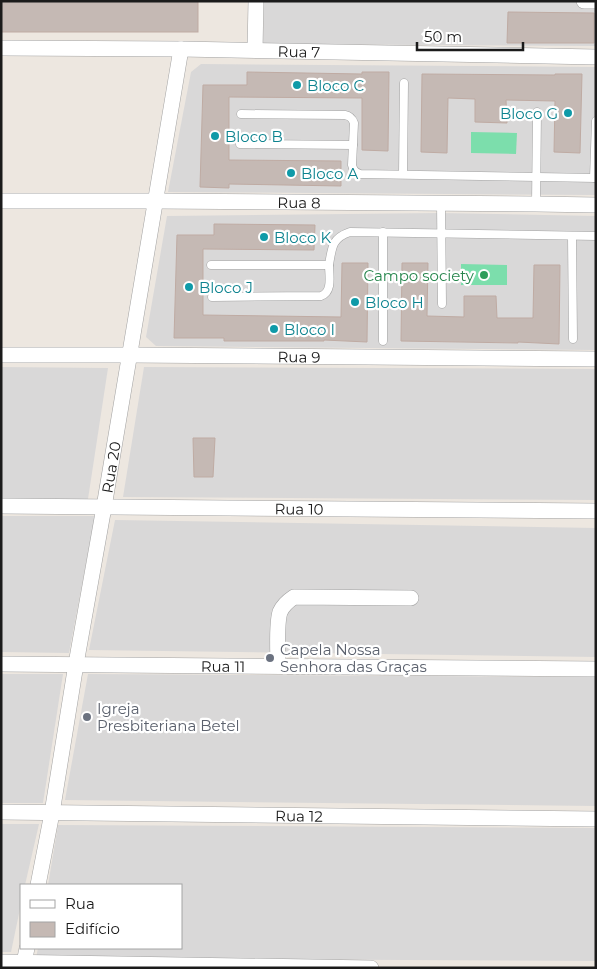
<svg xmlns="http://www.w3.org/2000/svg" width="597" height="969" viewBox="0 0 597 969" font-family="Montserrat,sans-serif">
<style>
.residential{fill:#d9d8d8}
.pitch{fill:#7cdeac}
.building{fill:#c5b9b4;stroke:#bfaba3}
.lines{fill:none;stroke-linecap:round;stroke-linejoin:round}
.service-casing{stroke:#a2a2a2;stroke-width:9}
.minor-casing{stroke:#a2a2a2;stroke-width:16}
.service{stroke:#fff;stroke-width:8}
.minor{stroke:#fff;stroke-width:15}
.culture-dot{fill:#0f9aa8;stroke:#fff;stroke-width:2}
.leisure-dot{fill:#2e9e5b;stroke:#fff;stroke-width:2}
.worship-dot{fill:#6b7280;stroke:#fff;stroke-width:2}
.labels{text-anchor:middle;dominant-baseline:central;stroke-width:4.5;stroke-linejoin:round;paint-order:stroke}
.street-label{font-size:15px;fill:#1b1b1b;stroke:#fff}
.culture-label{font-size:15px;fill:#0d838f;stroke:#fff;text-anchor:start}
.leisure-label{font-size:15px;fill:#27864d;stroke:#fff;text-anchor:end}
.worship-label{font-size:15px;fill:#5b616d;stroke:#fff;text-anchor:start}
</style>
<rect width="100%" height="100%" fill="#ede7e0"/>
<!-- residential -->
<g class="residential">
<path d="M264,1H596V46L263,44Z"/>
<path d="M201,64L596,67V195L168,192L191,72Z"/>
<path d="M440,213L596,216V350L156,346L146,337L167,216Z"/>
<path d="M1,367L108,368L88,499H1Z"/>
<path d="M144,367L596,369V500L123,497Z"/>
<path d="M1,516H95L69,653L1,652Z"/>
<path d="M115,520L596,528V657L89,650Z"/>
<path d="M1,674H63L43,803H1Z"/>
<path d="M88,674L596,677V806L65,800Z"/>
<path d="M1,824H39L25,885H21V904L11,952H1Z"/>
<path d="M58,825L596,828V961L36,958L38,948H181V885H48Z"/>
</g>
<!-- pitch -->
<g class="pitch">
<path d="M471,132L517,133L516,154L471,153Z"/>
<path d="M461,264L507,265V285H461Z"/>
</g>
<!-- building -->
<g class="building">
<rect x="1" y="1" width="197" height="31"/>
<path d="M508,12L594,13V43H507Z"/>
<path d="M247,72L362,74V72H389L388,151L362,150V98L229,97V160L341,161V186L229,184V188L200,187L203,85H247Z"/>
<path d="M422,74L555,75V74H582L580,153L554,152L555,101L506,100L507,123L475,122V99L448,98L447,153L421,152Z"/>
<path d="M214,224L315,225L314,250L203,249V315L341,317L342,263H368L367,342L324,340V341H224V338H174L177,235H214Z"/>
<path d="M402,263H428L427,316L464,317V296H496L497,318H533L534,265H560L559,344L518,342V343L401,341Z"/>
<path d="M193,438H215L213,477H194Z"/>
</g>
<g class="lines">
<defs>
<g id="service">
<path d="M241,114L345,115C350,116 352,118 354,123L352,165C353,170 355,172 360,174L596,178"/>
<path d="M240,144L353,145"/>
<path d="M403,174L404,83"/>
<path d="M594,178L596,121"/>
<path d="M441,203L442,304"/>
<path d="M536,204L537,112"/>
<path d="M383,232V341"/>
<path d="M572,236L573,339"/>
<path d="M211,265H329C332,247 332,238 350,232L596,236"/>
<path d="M212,297L321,296C333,292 329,275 329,265"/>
</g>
<g id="minor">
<path d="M584,1H596"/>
<path id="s1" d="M1,48L181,49L596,57"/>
<path d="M255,50L256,1"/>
<path id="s2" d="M1,201H156L536,204L596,205"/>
<path id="s3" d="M1,355H130L596,359"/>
<path id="s4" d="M1,506L596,511"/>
<path id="s5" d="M1,664L596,669"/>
<path d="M278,666C278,652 276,625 280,612C283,605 288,601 294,597L411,598"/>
<path id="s6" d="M1,812L596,819"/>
<path id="s7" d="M38,885L52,813L76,664L104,507L181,49"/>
<path d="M1,962L371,968"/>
<path d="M23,968L27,948"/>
</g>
</defs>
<!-- service casing -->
<use href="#service" class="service-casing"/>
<!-- minor casing -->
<use href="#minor" class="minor-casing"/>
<!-- service -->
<use href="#service" class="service"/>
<!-- minor -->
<use href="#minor" class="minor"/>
</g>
<!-- markers -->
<g class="culture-dot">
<circle cx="297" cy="85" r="5"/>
<circle cx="568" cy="113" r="5"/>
<circle cx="215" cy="136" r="5"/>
<circle cx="291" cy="173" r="5"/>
<circle cx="264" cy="237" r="5"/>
<circle cx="189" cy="287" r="5"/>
<circle cx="355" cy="302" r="5"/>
<circle cx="274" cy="329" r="5"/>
</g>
<circle class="leisure-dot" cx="484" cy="275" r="5"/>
<g class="worship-dot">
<circle cx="270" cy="658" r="5"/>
<circle cx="87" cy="717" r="5"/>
</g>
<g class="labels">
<!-- street labels -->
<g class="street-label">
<text stroke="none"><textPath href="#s1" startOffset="298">Rua 7</textPath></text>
<text stroke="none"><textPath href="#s2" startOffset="298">Rua 8</textPath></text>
<text stroke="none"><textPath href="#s3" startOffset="298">Rua 9</textPath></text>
<text stroke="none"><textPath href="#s7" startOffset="424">Rua 20</textPath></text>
<text stroke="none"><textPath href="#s4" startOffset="298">Rua 10</textPath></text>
<text stroke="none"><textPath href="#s5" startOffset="222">Rua 11</textPath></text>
<text stroke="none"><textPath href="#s6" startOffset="298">Rua 12</textPath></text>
</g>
<!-- culture labels -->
<g class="culture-label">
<text x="307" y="85">Bloco C</text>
<text x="558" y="113" text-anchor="end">Bloco G</text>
<text x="225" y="136">Bloco B</text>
<text x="301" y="173">Bloco A</text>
<text x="274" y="237">Bloco K</text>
<text x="199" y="287">Bloco J</text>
<text x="365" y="302">Bloco H</text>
<text x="284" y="329">Bloco I</text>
</g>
<!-- leisure labels -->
<g class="leisure-label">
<text x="474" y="275">Campo society</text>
</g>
<!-- worship labels -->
<g class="worship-label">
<text x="280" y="649">Capela Nossa<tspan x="280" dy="17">Senhora das Graças</tspan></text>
<text x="97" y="708">Igreja<tspan x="97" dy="17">Presbiteriana Betel</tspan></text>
</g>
</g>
<!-- border -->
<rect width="597" height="969" fill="none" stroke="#1b1b1b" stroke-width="5"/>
<!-- legend -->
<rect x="20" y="884" width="162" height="65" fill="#ffffff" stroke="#a4a4a4"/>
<rect x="30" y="900" width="25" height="8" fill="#ffffff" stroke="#a4a4a4"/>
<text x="65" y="909" font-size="15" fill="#1b1b1b">Rua</text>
<rect x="30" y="922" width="25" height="15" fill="#c5b9b4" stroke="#a4a4a4"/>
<text x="65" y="934" font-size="15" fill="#1b1b1b">Edifício</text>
<!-- scale -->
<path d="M417 42v8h106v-8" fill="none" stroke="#1b1b1b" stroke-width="2.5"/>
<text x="424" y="42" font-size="15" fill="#1b1b1b" stroke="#ffffff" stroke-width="4" paint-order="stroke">50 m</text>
</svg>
